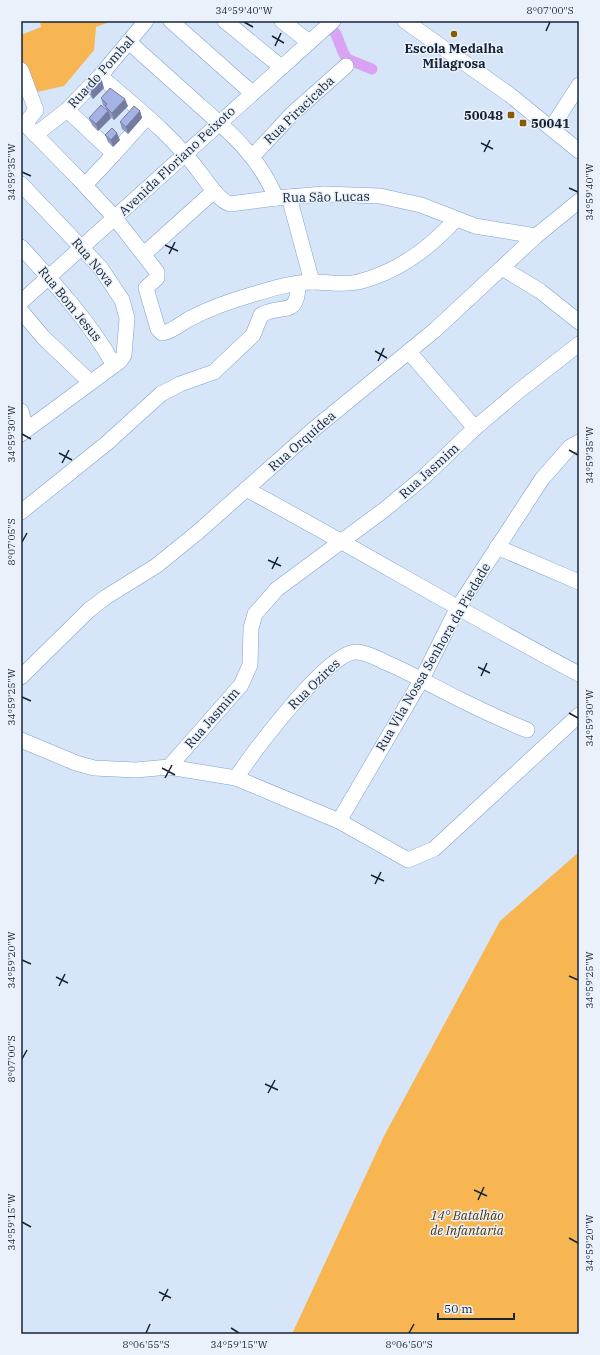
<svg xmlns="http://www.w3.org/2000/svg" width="600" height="1355" viewBox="0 0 600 1355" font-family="'IBM Plex Serif',serif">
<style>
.green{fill:#f7b652}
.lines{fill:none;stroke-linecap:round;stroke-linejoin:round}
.canal{stroke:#d9a2f2;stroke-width:11}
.minor-casing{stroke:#7fa2ce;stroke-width:16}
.minor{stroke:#fff;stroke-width:15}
.wall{fill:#8f98c5}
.shaded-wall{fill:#747ca0}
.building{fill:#a6b1e5;stroke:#747ca0}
.ticks{fill:none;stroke:#162435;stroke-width:1.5}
.poi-dot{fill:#895b00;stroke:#eaf1fb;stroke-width:1.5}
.labels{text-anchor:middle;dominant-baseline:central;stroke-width:3;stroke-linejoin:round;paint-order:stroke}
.poi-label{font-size:13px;font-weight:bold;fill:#162435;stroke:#eaf1fb}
.street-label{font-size:13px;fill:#162435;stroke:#eaf1fb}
.park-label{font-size:13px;font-style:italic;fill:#513400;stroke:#eaf1fb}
.neatline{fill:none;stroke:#162435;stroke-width:1.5}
.ticks-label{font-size:10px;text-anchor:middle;fill:#162435}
</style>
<rect width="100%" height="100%" fill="#d6e5f8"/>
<!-- green -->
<g class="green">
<path d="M40,21H112L96,27L94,50L64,86L37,92L21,71V35L41,27Z"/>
<path d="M579,852V1334H292L384,1136L500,921Z"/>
</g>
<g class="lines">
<!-- canal -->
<path class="canal" d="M324,21L336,34L343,52L347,59L372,69"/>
<defs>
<g id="minor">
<path d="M171,21L252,93"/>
<path d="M225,21L281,67"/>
<path d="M282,21L309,42"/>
<path d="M405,21L510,95L579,151"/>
<path d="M129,42C152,63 176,84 199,105C231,133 260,158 276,198"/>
<path d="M21,70L36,110L25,124L78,178L115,218L157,272V278L146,288L158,329L162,333C172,332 180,324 189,319C208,309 230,301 251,295C271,289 293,282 313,282C328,282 343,285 358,282C398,272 430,248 456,219"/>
<path d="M100,76C136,107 173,136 201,174C209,184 218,200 230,204L276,198L324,194L380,196L421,205L475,226L536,236"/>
<path d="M67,110L114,154L85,185"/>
<path d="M552,127L579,85"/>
<path d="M35,135L67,110L100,76L146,21"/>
<path d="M114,154L147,117"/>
<path d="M253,156L293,113L346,66"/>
<path d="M21,184L100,267L122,300L127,318L124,355L120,361L21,434"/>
<path d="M289,197L312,282"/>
<path d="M21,247C55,284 89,321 114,365"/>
<path d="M144,254L214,191"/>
<path d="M502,268L540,291L579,322"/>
<path d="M21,302L333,21"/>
<path d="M21,311L43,337L90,382"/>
<path d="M409,352L475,428"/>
<path d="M21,411L26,429"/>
<path d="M246,489C358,549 467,615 579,674"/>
<path d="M21,512L107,443L161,394L180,384L214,372L253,335L261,315C282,303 298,319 298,284"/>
<path d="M497,547L579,582"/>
<path d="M21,677L89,610L106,597L156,566L198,532L314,429L435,330L536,236L579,201"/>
<path d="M21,740L76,763L94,768L136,770L169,767L236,778L339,821L408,860L434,849L579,715"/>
<path d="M169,767L241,685L250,665L251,628L255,614L277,589L384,510L425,476L475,428L520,390L579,344"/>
<path d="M236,778C252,754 328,651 356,652C367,652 378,659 387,663C413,674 436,688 461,700C483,711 505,721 527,730"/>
<path d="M339,821L422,679L457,609L542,479L570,447L579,442"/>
</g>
</defs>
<!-- minor casing -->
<use href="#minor" class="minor-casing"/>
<!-- minor -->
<use href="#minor" class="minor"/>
</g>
<!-- wall -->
<g class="wall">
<path d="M86,87L104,88L93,99L89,94Z"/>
<path d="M101,98L128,106L114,120L109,115L111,118L98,131L92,125L89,118L107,110L106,108L103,105Z"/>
<path d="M140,111L142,118L128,134L122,129L120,122Z"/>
<path d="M105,135L120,140L113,147L108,142Z"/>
</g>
<!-- shaded-wall -->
<g class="shaded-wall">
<path d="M102,81L104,88L93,99L91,92Z"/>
<path d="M125,99L128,106L114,120L112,113Z"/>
<path d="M108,111L111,118L98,131L96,124Z"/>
<path d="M140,111L142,118L128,134L126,127Z"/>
<path d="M117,133L120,140L113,147L111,140Z"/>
</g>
<!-- building -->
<g class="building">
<path d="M97,77L102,81L91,92L86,87Z"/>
<path d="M110,88L125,99L112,113L105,106L107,104L101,98Z"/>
<path d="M101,105L108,111L96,124L89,118Z"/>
<path d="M134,106L140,111L126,127L120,122Z"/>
<path d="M112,128L117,133L111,140L105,135Z"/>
</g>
<!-- ticks -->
<path class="ticks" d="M244,22L253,27M546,31L550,22M272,36L284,43M275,46L281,33M481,143L493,149M484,152L490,140M22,172L31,176M569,188L578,192M165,245L178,251M169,254L175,242M375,351L387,358M378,361L384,348M22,434L31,439M569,450L578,455M59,453L72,460M62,463L69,450M22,542L27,533M268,560L281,566M272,569L278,557M478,667L490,673M481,676L487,663M22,697L31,701M569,713L578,718M162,768L175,775M165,778L172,765M371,875L384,881M375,884L381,872M22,960L31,964M569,976L578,980M56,977L68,983M59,986L65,974M22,1059L27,1050M265,1084L278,1090M268,1093L275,1080M474,1190L487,1196M478,1200L484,1187M22,1222L31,1227M569,1238L578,1243M159,1292L171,1298M162,1301L168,1289M231,1328L239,1333M146,1333L150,1324M409,1333L414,1324"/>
<!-- markers -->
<g class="poi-dot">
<circle cx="454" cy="34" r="4"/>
<rect x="507" y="111" width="8" height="8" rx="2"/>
<rect x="519" y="119" width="8" height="8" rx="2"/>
</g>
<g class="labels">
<!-- poi labels -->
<g class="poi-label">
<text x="454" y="48">Escola Medalha<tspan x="454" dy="15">Milagrosa</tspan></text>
<text x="503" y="115" text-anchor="end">50048</text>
<text x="531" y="123" text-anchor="start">50041</text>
</g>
<!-- street labels -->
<g class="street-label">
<text transform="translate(101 72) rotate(-48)">Rua do Pombal</text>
<text transform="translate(299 110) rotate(-44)">Rua Piracicaba</text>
<text transform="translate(177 161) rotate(-43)">Avenida Floriano Peixoto</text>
<text transform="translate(326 197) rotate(-1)">Rua São Lucas</text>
<text transform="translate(93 262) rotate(50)">Rua Nova</text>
<text transform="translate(70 304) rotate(51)">Rua Bom Jesus</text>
<text transform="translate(302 441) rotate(-41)">Rua Orquidea</text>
<text transform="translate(429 471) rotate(-42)">Rua Jasmim</text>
<text transform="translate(433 657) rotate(-60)">Rua Vila Nossa Senhora da Piedade</text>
<text transform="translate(314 684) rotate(-44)">Rua Ozires</text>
<text transform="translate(212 718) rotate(-49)">Rua Jasmim</text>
</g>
<!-- park labels -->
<g class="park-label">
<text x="467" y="1215">14° Batalhão<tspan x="467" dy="15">de Infantaria</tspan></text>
</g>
</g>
<!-- border -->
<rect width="600" height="1355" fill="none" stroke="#eaf1fb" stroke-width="44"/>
<!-- scale -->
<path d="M438 1313v6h76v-6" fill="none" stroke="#162435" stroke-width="2"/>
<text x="444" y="1313" font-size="12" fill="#162435" stroke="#eaf1fb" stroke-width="3" paint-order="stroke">50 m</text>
<rect x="22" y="22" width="556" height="1311" class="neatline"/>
<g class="ticks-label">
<text x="244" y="14">34°59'40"W</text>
<text x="550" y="14">8°07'00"S</text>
<text transform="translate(11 172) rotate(-90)" y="4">34°59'35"W</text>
<text transform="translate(589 192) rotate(-90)" y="4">34°59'40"W</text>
<text transform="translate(11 434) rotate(-90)" y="4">34°59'30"W</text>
<text transform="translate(589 455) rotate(-90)" y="4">34°59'35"W</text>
<text transform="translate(11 542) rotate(-90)" y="4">8°07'05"S</text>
<text transform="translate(11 697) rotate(-90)" y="4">34°59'25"W</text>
<text transform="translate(589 718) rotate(-90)" y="4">34°59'30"W</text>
<text transform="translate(11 960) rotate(-90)" y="4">34°59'20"W</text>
<text transform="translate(589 980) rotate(-90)" y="4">34°59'25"W</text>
<text transform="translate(11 1059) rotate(-90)" y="4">8°07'00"S</text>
<text transform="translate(11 1222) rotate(-90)" y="4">34°59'15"W</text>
<text transform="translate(589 1243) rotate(-90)" y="4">34°59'20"W</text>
<text x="146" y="1348">8°06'55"S</text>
<text x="239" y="1348">34°59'15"W</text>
<text x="409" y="1348">8°06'50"S</text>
</g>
</svg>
